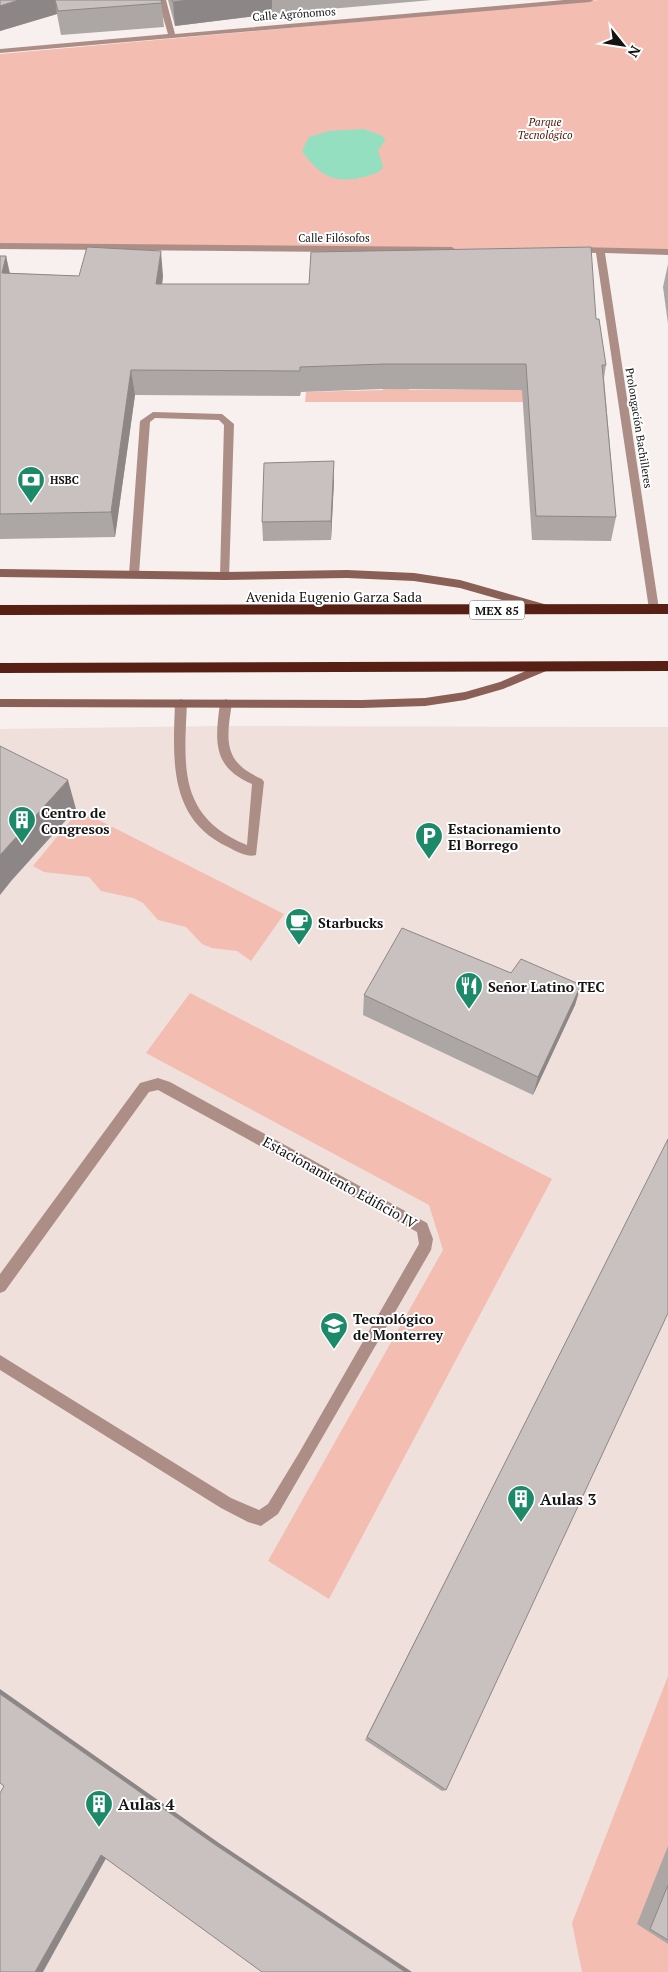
<svg xmlns="http://www.w3.org/2000/svg" width="668" height="1972" viewBox="0 0 668 1972" font-family="'PT Serif',serif">
<style>
.built{fill:#f0e0dc}
.green{fill:#f3bdb1}
.water{fill:#94dfc0}
.lines{fill:none;stroke-linecap:round;stroke-linejoin:round}
.lane{fill:#ad8e87;fill-rule:evenodd}
.street{fill:#ad8e87;fill-rule:evenodd}
.secondary{fill:#8a5f55;fill-rule:evenodd}
.highway{fill:#581f14;fill-rule:evenodd}
.wall{fill:#aca6a4}
.shaded-wall{fill:#8c8786}
.building{fill:#c8c1bf;stroke:#8c8786}
.labels{text-anchor:middle;dominant-baseline:central;stroke-width:4;stroke-linejoin:round;paint-order:stroke}
.far-street-label{font-size:11px;fill:#151212;stroke:#fff}
.far-park-label{font-size:11px;font-style:italic;fill:#501307;stroke:#fff}
.far-poi-label{font-size:11px;font-weight:bold;fill:#151212;stroke:#fff;text-anchor:start}
.shield{fill:#fff;stroke:#5b5959;stroke-width:1}
.shield-label{font-size:12px;font-weight:bold;fill:#151212}
.street-label{font-size:14px;fill:#151212;stroke:#fff}
.poi-label{font-size:14px;font-weight:bold;fill:#151212;stroke:#fff;text-anchor:start}
.near-poi-label{font-size:16px;font-weight:bold;fill:#151212;stroke:#fff;text-anchor:start}
</style>
<rect width="100%" height="100%" fill="#f7f0ee"/>
<!-- built -->
<path class="built" d="M216,726L668,727V1972H0V729Z"/>
<!-- green -->
<g class="green">
<path d="M600,0H668V252L0,245V54Z"/>
<path d="M380,275L409,390H601V402H305L306,392L383,390Z"/>
<path d="M79,810L284,914L251,961L237,951L212,948L202,944L186,927L158,920L143,903L133,898L101,891L89,877L44,872L33,866Z"/>
<path d="M190,993L552,1179L329,1599L268,1561L443,1250L429,1205L146,1053Z"/>
<path d="M668,1676V1972H582L572,1923Z"/>
</g>
<!-- water -->
<path class="water" d="M364,129L383,136L385,141L378,150L383,167C379,173 374,174 367,176C336,185 320,177 302,151L309,137L329,131Z"/>
<g class="lines">
<!-- lane -->
<g class="lane">
<path d="M153,412L222,414L234,424L229,579L225,580L220,576L224,425L219,420L155,418L150,422L139,574L134,578L129,574L140,421Z"/>
<path d="M181,699L187,703C184,767 178,817 247,845L252,784C212,767 215,741 220,703L226,699L232,703C226,741 223,762 262,779L264,782L256,855C248,858 235,851 228,847C168,819 173,759 175,703Z"/>
<path d="M158,1078L170,1082L427,1223L433,1239L431,1250L278,1514L261,1526L248,1522L221,1508L0,1370V1355L231,1498L259,1510L268,1504L299,1453L419,1244L417,1232L158,1090L149,1092L5,1291L0,1293V1274L140,1083Z"/>
</g>
<!-- street -->
<g class="street">
<path d="M158,0H166L175,34L564,0H594L590,2L0,53V49L168,34Z"/>
<path d="M0,243L452,247L456,250L452,253L0,249Z"/>
<path d="M575,247L668,249V255L605,253L659,609L654,613L649,609L596,253L572,252V248Z"/>
</g>
<!-- secondary -->
<g class="secondary">
<path d="M0,569L225,572L347,570L414,573L460,580L551,606L552,609L547,613L460,588L414,581L347,578L225,580L0,577Z"/>
<path d="M547,662L552,666L551,669L503,689L465,700L425,706L362,708L0,707V699L362,700L425,698L465,692L500,682Z"/>
</g>
<!-- highway -->
<g class="highway">
<path d="M668,604V614L0,615V605Z"/>
<path d="M668,661V671L0,673V663Z"/>
</g>
</g>
<!-- wall -->
<g class="wall">
<path d="M0,0H161L164,27L61,35L57,14L0,31Z"/>
<path d="M168,0H432L272,14L175,26Z"/>
<path d="M0,256H6L10,273L79,276H163L162,284L596,319L606,365L604,378L616,517L611,541L532,540L522,390L383,389L301,392L300,396L135,395L115,537L0,539Z"/>
<path d="M668,264V324L663,287Z"/>
<path d="M334,480L331,540L263,541L262,522Z"/>
<path d="M581,985L575,1005L533,1095L363,1015L364,995Z"/>
<path d="M638,1200L446,1790L442,1791L365,1740Z"/>
<path d="M668,1846V1944L637,1924Z"/>
</g>
<!-- shaded-wall -->
<g class="shaded-wall">
<path d="M19,0H55L57,14L0,31V6Z"/>
<path d="M189,0H272V14L175,26L173,2Z"/>
<path d="M161,251L163,276L159,309L156,284Z"/>
<path d="M6,256L11,281L2,273Z"/>
<path d="M131,370L135,395L115,537L111,512Z"/>
<path d="M334,461V480L331,540V521Z"/>
<path d="M68,780L76,809L12,880L0,895V855Z"/>
<path d="M581,985L575,1005L533,1095L538,1077Z"/>
<path d="M0,1689L219,1843L412,1972H405L214,1844L0,1694Z"/>
<path d="M109,1853L43,1972H35L101,1855Z"/>
</g>
<!-- building -->
<g class="building">
<path d="M0,0H19L0,6Z"/>
<path d="M55,0H161L162,3L58,11Z"/>
<path d="M172,0H189L173,2Z"/>
<path d="M87,247L161,251L156,284H309L311,252L591,247L596,319H599L606,365H602L616,517L536,516L526,364H384L300,367V371L131,370L111,512L0,514V256H6L2,273L79,276Z"/>
<path d="M334,461L331,521L262,522L264,463Z"/>
<path d="M0,746L68,780L0,855Z"/>
<path d="M402,928L511,973L521,959L581,985L538,1077L364,995Z"/>
<path d="M668,1139V1313L446,1790L367,1737Z"/>
<path d="M0,1694L214,1844L405,1972H262L101,1855L35,1972H0V1793L4,1786L0,1783Z"/>
<path d="M668,1885V1940L650,1929Z"/>
</g>
<!-- icons -->
<defs>
<symbol id="bank-pin" viewBox="-11 -11 22 30"><path d="M0 17L-7.5 6A9.5 9.5 0 1 1 7.5 6Z" fill="#1c8968" stroke="#fff"/><path d="M-6-4H6V4H-6ZM0-2.3a2.3 2.3 0 1 0 0 4.6a2.3 2.3 0 1 0 0-4.6Z" fill="#fff"/></symbol>
<symbol id="building-pin" viewBox="-11 -11 22 30"><path d="M0 17L-7.5 6A9.5 9.5 0 1 1 7.5 6Z" fill="#1c8968" stroke="#fff"/><path d="M-4-6H4V6H1V3H-1V6H-4ZM-2.5-4.3h1.7v1.8h-1.7ZM.8-4.3h1.7v1.8H.8ZM-2.5-1h1.7V.8h-1.7ZM.8-1h1.7V.8H.8Z" fill="#fff"/></symbol>
<symbol id="parking-pin" viewBox="-11 -11 22 30"><path d="M0 17L-7.5 6A9.5 9.5 0 1 1 7.5 6Z" fill="#1c8968" stroke="#fff"/><path d="M-3.5-5.5H1a3.5 3.5 0 0 1 0 7H-1V5.5H-3.5ZM-1-3.4V-.6H.8a1.4 1.4 0 0 0 0-2.8Z" fill="#fff"/></symbol>
<symbol id="cafe-pin" viewBox="-11 -11 22 30"><path d="M0 17L-7.5 6A9.5 9.5 0 1 1 7.5 6Z" fill="#1c8968" stroke="#fff"/><path d="M-5.5-4.5H6V0H3Q3 3.5 0 3.5H-2.5Q-5.5 3.5-5.5 0ZM3-3.2v2h1.7v-2ZM-6 4.5H4V6H-6Z" fill="#fff"/></symbol>
<symbol id="restaurant-pin" viewBox="-11 -11 22 30"><path d="M0 17L-7.5 6A9.5 9.5 0 1 1 7.5 6Z" fill="#1c8968" stroke="#fff"/><path d="M-5-6h1v4h1v-4h1v4h1v-4h1v5L-1.5 .5V6h-2V.5L-5-1ZM5-6V6H3V1.5H1.5Q1.5-4 5-6Z" fill="#fff"/></symbol>
<symbol id="university-pin" viewBox="-11 -11 22 30"><path d="M0 17L-7.5 6A9.5 9.5 0 1 1 7.5 6Z" fill="#1c8968" stroke="#fff"/><path d="M0-5L7-2L0 1L-7-2ZM-4 1L0 2.5L4 1V4Q0 6-4 4Z" fill="#fff"/></symbol>
</defs>
<g fill-rule="evenodd">
<use href="#bank-pin" x="15" y="464" width="32" height="43"/>
<use href="#building-pin" x="6" y="804" width="32" height="43"/>
<use href="#parking-pin" x="413" y="820" width="32" height="43"/>
<use href="#cafe-pin" x="283" y="906" width="32" height="43"/>
<use href="#restaurant-pin" x="453" y="970" width="32" height="43"/>
<use href="#university-pin" x="318" y="1310" width="32" height="43"/>
<use href="#building-pin" x="505" y="1483" width="32" height="43"/>
<use href="#building-pin" x="83" y="1788" width="32" height="43"/>
</g>
<g class="labels">
<!-- far-street labels -->
<g class="far-street-label">
<text transform="translate(294 14) rotate(-4)">Calle Agrónomos</text>
<text x="334" y="238">Calle Filósofos</text>
<text transform="translate(639 428) rotate(81)">Prolongación Bachilleres</text>
</g>
<!-- far-park labels -->
<g class="far-park-label">
<text x="545" y="122">Parque<tspan x="545" dy="13">Tecnológico</tspan></text>
</g>
<!-- far-poi labels -->
<g class="far-poi-label">
<text x="50" y="480">HSBC</text>
</g>
<!-- shield labels -->
<rect class="shield" x="469.5" y="600.5" width="55" height="19" rx="4"/>
<g class="shield-label">
<text x="497" y="610">MEX 85</text>
</g>
<!-- street labels -->
<g class="street-label">
<text x="334" y="596">Avenida Eugenio Garza Sada</text>
<text transform="translate(340 1182) rotate(29)">Estacionamiento Edificio IV</text>
</g>
<!-- poi labels -->
<g class="poi-label">
<text x="41" y="812">Centro de<tspan x="41" dy="16">Congresos</tspan></text>
<text x="448" y="828">Estacionamiento<tspan x="448" dy="16">El Borrego</tspan></text>
<text x="318" y="922">Starbucks</text>
<text x="488" y="986">Señor Latino TEC</text>
<text x="353" y="1318">Tecnológico<tspan x="353" dy="16">de Monterrey</tspan></text>
</g>
<!-- near-poi labels -->
<g class="near-poi-label">
<text x="540" y="1499">Aulas 3</text>
<text x="118" y="1804">Aulas 4</text>
</g>
</g>
<!-- north arrow -->
<g transform="translate(623 45) rotate(120)" stroke="#ffffff" stroke-width="4" paint-order="stroke">
<path d="M0-4L9 19L0 12L-9 19Z" fill="#151212"/>
<text y="-8" font-size="14" font-weight="bold" text-anchor="middle" fill="#151212">N</text>
</g>
</svg>
